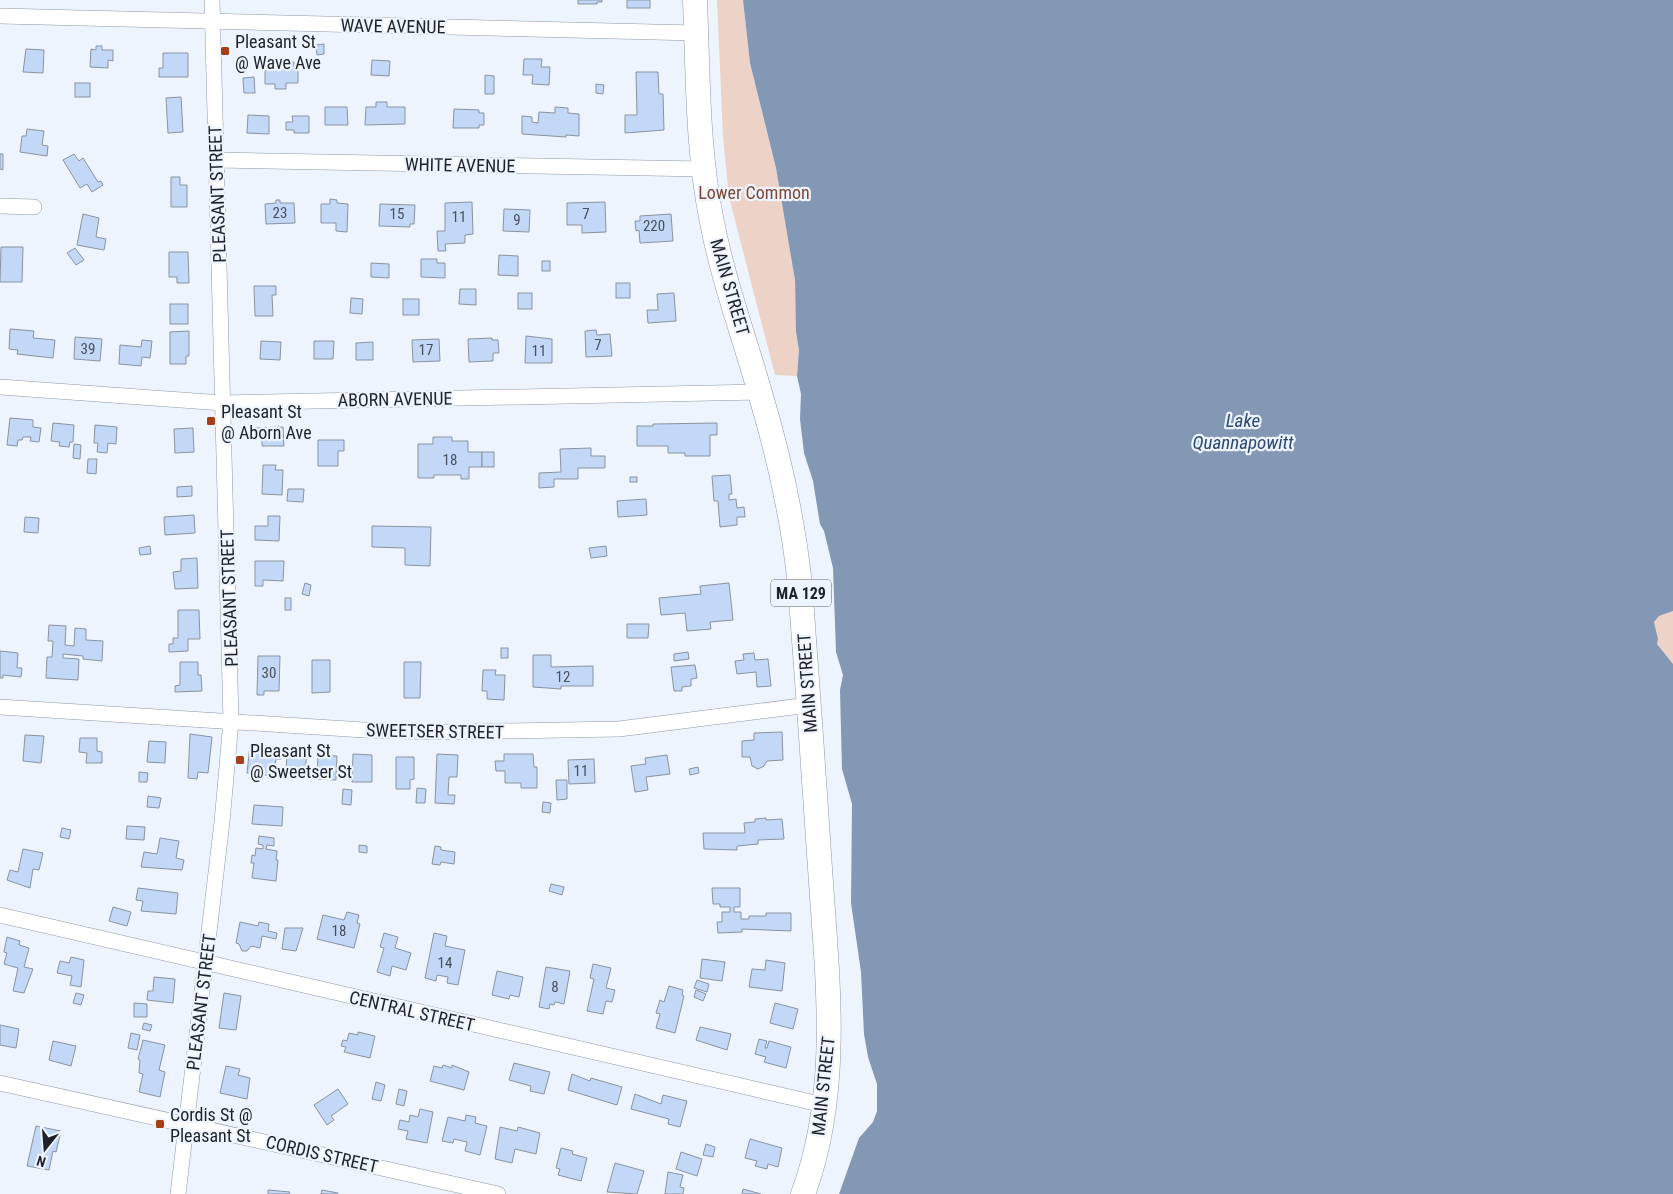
<svg xmlns="http://www.w3.org/2000/svg" width="1673" height="1194" viewBox="0 0 1673 1194" font-family="'Roboto Condensed',sans-serif">
<style>
.green{fill:#edd2c8}
.water{fill:#8398b4}
.building{fill:#c2d8f6;stroke:#8993a1}
.lines{fill:none;stroke-linecap:round;stroke-linejoin:round}
.minor-casing{stroke:#8e98a6;stroke-width:16}
.primary-casing{stroke:#8e98a6;stroke-width:25}
.minor{stroke:#fff;stroke-width:15}
.primary{stroke:#fff;stroke-width:24}
.poi-dot{fill:#a53f17;stroke:#edf4fd;stroke-width:2}
.labels{text-anchor:middle;dominant-baseline:central;stroke-width:4.5;stroke-linejoin:round;paint-order:stroke}
.number-label{font-size:15px;fill:#47505c}
.shield{fill:#edf4fd;stroke:#5c6168;stroke-width:1}
.shield-label{font-size:16px;font-weight:bold;fill:#1e2228}
.street-label{font-size:18px;fill:#1e2228;stroke:#edf4fd}
.poi-label{font-size:18px;fill:#1e2228;stroke:#edf4fd;text-anchor:start}
.park-label{font-size:18px;fill:#7d4836;stroke:#edf4fd}
.water-label{font-size:19px;font-style:italic;fill:#2a4871;stroke:#edf4fd}
</style>
<rect width="100%" height="100%" fill="#edf4fd"/>
<!-- green -->
<g class="green">
<path d="M717,0H743L750,63L776,168L791,255L795,280L796,332L799,350L797,376L775,375L729,197L723,137Z"/>
<path d="M1673,611V664L1657,644L1658,639L1654,622L1659,616Z"/>
</g>
<!-- water -->
<path class="water" d="M743,0H1673V611L1659,616L1654,622L1658,639L1657,644L1673,664V1194H839L859,1138L873,1122L877,1111V1084L868,1057L864,1034L861,972L851,903L852,804L842,769L840,690L843,675L836,652L833,568L824,531L820,524L813,481L804,453L800,419L801,394L797,376L799,350L796,332L795,280L776,168L750,63Z"/>
<!-- building -->
<g class="building">
<path d="M578,0H602V2H597V4H578Z"/>
<rect x="627" y="0" width="23" height="8"/>
<path d="M324,44V54L317,55L316,45Z"/>
<path d="M96,46H102V50H113V61L108,60V68L90,67L91,49L96,50Z"/>
<path d="M26,49L44,50L43,73L23,72Z"/>
<path d="M163,53H188V77H159V68H163Z"/>
<path d="M524,59H542L541,67H550L549,85L532,84L533,75H523Z"/>
<path d="M372,60L390,61L389,76L371,75Z"/>
<path d="M294,62V66L298,65V83H286V89H275V84H265V63Z"/>
<path d="M636,72H658L659,94H663L664,130L625,133V115H637Z"/>
<path d="M485,75L494,76V94H485Z"/>
<path d="M254,77L255,93H244L243,78Z"/>
<rect x="75" y="83" width="15" height="14"/>
<path d="M596,84L604,85L603,94L596,93Z"/>
<path d="M181,97L183,132L168,133L166,98Z"/>
<path d="M376,102H387V107H405V124L365,125L366,107H376Z"/>
<path d="M325,107H347L348,125H325Z"/>
<path d="M555,107L568,108V113L579,114V136L566,135V137L522,134V116L532,117V122L538,123L539,112L555,113Z"/>
<path d="M454,109L479,110V113H484V125H479V128H453Z"/>
<path d="M248,115L269,116V134L247,133Z"/>
<path d="M292,116H309V133H294V130H286V122H293Z"/>
<path d="M27,129L44,131L42,145L48,146L47,156L20,152L22,136H26Z"/>
<path d="M0,154H3V170L0,169Z"/>
<path d="M74,154L79,161L83,158L98,182L101,181L103,185L92,192L87,184L80,188L63,160Z"/>
<path d="M171,177H180V185H187V207H171Z"/>
<path d="M330,199L337,200V203L348,204L347,232L336,231V223H321V204H330Z"/>
<path d="M276,200H280V203H294L295,223L266,224L265,204L276,203Z"/>
<path d="M472,202L473,234L465,235V243L445,244L446,251H438L437,231H445V203Z"/>
<path d="M605,202L606,232L582,233V225H567V203Z"/>
<path d="M380,204L415,205L414,224H410V227L379,226Z"/>
<path d="M504,209L530,210L529,232L503,231Z"/>
<path d="M83,214L99,218L96,237L106,239L104,250L77,245Z"/>
<path d="M671,214L673,241L640,243L639,230L636,231L635,221H640V216Z"/>
<path d="M1,247H23L22,282H0Z"/>
<path d="M75,248L84,260L76,265L67,253Z"/>
<path d="M169,252H188L189,283H177V277H169Z"/>
<path d="M499,255L518,256V276L498,275Z"/>
<path d="M421,259H437V263H445V278L421,277Z"/>
<rect x="542" y="261" width="8" height="10"/>
<path d="M371,263L389,264V278L371,277Z"/>
<rect x="616" y="283" width="14" height="15"/>
<path d="M254,286H276V295H272L273,316H255Z"/>
<path d="M460,289H476V305L459,304Z"/>
<rect x="518" y="293" width="14" height="16"/>
<path d="M674,293L676,321L648,323L647,310H658L657,294Z"/>
<path d="M351,298L363,299L362,314L350,313Z"/>
<rect x="403" y="299" width="16" height="16"/>
<rect x="170" y="304" width="18" height="20"/>
<path d="M10,329L34,331L33,338L55,340L53,358L17,354L18,350L9,349Z"/>
<path d="M596,330L597,335L610,334L612,356L586,357L585,331Z"/>
<path d="M189,331V356H186V364H170V332Z"/>
<path d="M526,336L552,339V363H525Z"/>
<path d="M75,337L102,339L100,361L74,359Z"/>
<path d="M492,338V340H498L499,353H493V361L469,362L468,339Z"/>
<path d="M439,339L440,361L413,362L412,340Z"/>
<path d="M142,340L152,341L150,358L142,357L141,366L119,364L120,345L141,347Z"/>
<path d="M261,341L281,342L280,360L260,359Z"/>
<path d="M314,341H334L333,359H314Z"/>
<path d="M373,342V360H356V343Z"/>
<path d="M10,418L33,420V427L41,428L39,442L30,441L31,437H23L22,440H18L17,446L7,445Z"/>
<path d="M53,423L74,425L73,442H70L69,447L59,446L60,442L51,441Z"/>
<path d="M717,423V435H710V456H685V453H668V446H637V426H653V424Z"/>
<path d="M95,425L117,427L116,444L108,443L107,453L97,452L98,443H94Z"/>
<path d="M283,427L284,446H262V437H255V428Z"/>
<path d="M193,428L194,452L175,453L174,429Z"/>
<path d="M433,437H452V441H468V452H482V467H469V479H461V475H434V478H418V444H433Z"/>
<path d="M318,440H344V451H338V466H318Z"/>
<path d="M74,444L81,445L80,459L73,458Z"/>
<path d="M591,448V456H605V468H578V479H554V487L539,488V473L561,472L560,449Z"/>
<rect x="482" y="452" width="12" height="15"/>
<path d="M88,459H97L96,474L87,473Z"/>
<path d="M263,465H276L275,470H283L282,495L262,494Z"/>
<path d="M730,475L732,494H729V500L736,499L737,508L744,507L745,517H737V525L720,527L718,501H714L712,476Z"/>
<rect x="630" y="477" width="7" height="5"/>
<path d="M192,486V496L177,497V487Z"/>
<path d="M288,489H304L303,502L287,501Z"/>
<path d="M646,499L647,515L618,517L617,501Z"/>
<path d="M194,515L195,533L165,535L164,517Z"/>
<path d="M268,516H280L279,541L255,540V526H268Z"/>
<path d="M25,517L39,518L38,533L24,532Z"/>
<path d="M372,526L431,527L430,566L405,565V548L372,547Z"/>
<path d="M150,546L151,554L140,555L139,548Z"/>
<path d="M606,546L607,556L591,558L589,548Z"/>
<path d="M197,558L198,588L175,589L173,572L181,571V559Z"/>
<path d="M255,561H284L283,581L263,580V586H255Z"/>
<path d="M305,583L311,585L309,596L302,594Z"/>
<path d="M729,583L733,620L710,622L711,629L687,631L685,613L661,615L659,598L701,594L700,586Z"/>
<rect x="285" y="598" width="6" height="12"/>
<path d="M178,610H199L200,639H188V651L169,652V644H173V638H178Z"/>
<path d="M627,624H649L648,638H627Z"/>
<path d="M49,625L66,626L65,645L74,646L75,628L86,629V640L103,641L102,661L83,659V656L63,654V658L79,659L78,680L46,678L47,657H52L53,641H48Z"/>
<rect x="501" y="648" width="7" height="10"/>
<path d="M0,651L18,653L17,668H22L21,677L3,675V678H0Z"/>
<path d="M688,652L689,659L674,661V654Z"/>
<path d="M754,653L755,660L768,659L771,686L757,687L756,672L737,674L735,661L744,660L743,654Z"/>
<path d="M533,655H551V667L593,666V686H561V689L533,687Z"/>
<path d="M258,656H280L279,691H264V695H257Z"/>
<path d="M312,660H330V692L312,693Z"/>
<path d="M180,662H198V675H201L202,691L175,692V686L180,685Z"/>
<path d="M404,662H421L420,698H404Z"/>
<path d="M695,665L697,678L691,679V686L682,687V691H674L671,667Z"/>
<path d="M483,670H496L495,675H505L504,700L487,699V691H482Z"/>
<path d="M782,732L783,760L767,761L764,766L758,769L752,766L750,757H742V741L754,740V733Z"/>
<path d="M190,734L212,737L208,773L198,772L197,779L188,778Z"/>
<path d="M25,735L44,736L41,763L23,761Z"/>
<path d="M80,738H97V751L102,752V763H86L87,753L79,752Z"/>
<path d="M149,741L166,742L165,763L147,762Z"/>
<path d="M250,745L282,747L281,759H276L274,776L247,773Z"/>
<path d="M287,748L307,749L305,776L286,775Z"/>
<path d="M353,754L372,755V782H352Z"/>
<path d="M437,754L458,755L457,777H449L448,795H455L454,804L435,803Z"/>
<path d="M504,754H533L534,767H537V788H521V783H505V771H496L495,761H504Z"/>
<path d="M318,755L337,756L336,780L317,779Z"/>
<path d="M667,755L670,774L646,777L648,790L635,792L631,766L646,764L645,758Z"/>
<path d="M396,757H414V779L410,780V789H396Z"/>
<path d="M594,759L595,783L569,784L568,760Z"/>
<path d="M698,767L699,773L690,775L689,769Z"/>
<path d="M139,772L148,773L147,782H139Z"/>
<path d="M556,780H567V799L557,800Z"/>
<path d="M417,788L426,789L425,803H416Z"/>
<path d="M343,789L352,790L351,805L342,804Z"/>
<path d="M148,796L161,798L159,808L147,807Z"/>
<path d="M543,802L551,803L550,813L542,812Z"/>
<path d="M254,805L283,807L282,826L252,824Z"/>
<path d="M766,818V820L782,819L784,839L758,840V844L737,846V850L704,849L703,833H745L744,823L755,822V819Z"/>
<path d="M127,826L145,827L144,840L126,839Z"/>
<path d="M62,828L71,830L69,839L60,837Z"/>
<path d="M259,836L274,838V846L267,845L266,849L277,851L276,860H278L276,881L252,878L254,863H251L252,855L255,856L256,848L263,849V845L258,844Z"/>
<path d="M160,838L179,841L176,858L184,860L182,870L141,867L144,852L157,854Z"/>
<path d="M359,845L367,846V853L359,852Z"/>
<path d="M435,846L441,847V850L455,852L454,864L441,862L440,865L432,864Z"/>
<path d="M23,849L43,853L39,870L33,869L30,888L7,880L10,870L18,872Z"/>
<path d="M551,884L564,887L562,895L549,891Z"/>
<path d="M138,888L178,893L176,914L141,911L143,901L136,900Z"/>
<path d="M712,888H740V907H734V912H741V919H749V916H766V913H791V931L742,929V932L718,933L717,922H722V912H730V907H720V904H713Z"/>
<path d="M113,907L131,912L127,926L109,921Z"/>
<path d="M347,912L359,915L357,923L360,924L354,948L317,939L323,915L344,920Z"/>
<path d="M240,922L258,926L259,922L269,924L268,931L277,933L276,939L262,936L260,948L251,946L247,951H242L239,944L236,943Z"/>
<path d="M285,928H303L296,951L282,949Z"/>
<path d="M384,933L398,937L395,948L411,953L406,970L392,966L390,976L377,972L384,948L380,947Z"/>
<path d="M434,933L447,936L445,946L465,950L458,985L447,983L448,977L437,975L436,981L425,978Z"/>
<path d="M7,937L20,941L19,945L29,948L24,967L33,969L24,993L13,991L18,968L4,964L7,953L4,952Z"/>
<path d="M71,957L84,960L81,987L70,985L72,976L57,973L60,961L69,963Z"/>
<path d="M702,959L725,962L722,981L700,978Z"/>
<path d="M766,960L785,963L782,991L749,987L752,969L765,970Z"/>
<path d="M593,964L611,968L606,988L615,990L612,1002L606,1001L603,1014L587,1011L594,979L590,978Z"/>
<path d="M546,967L570,971L564,1004L555,1002L554,1005L550,1004L549,1009L539,1007Z"/>
<path d="M497,971L523,977L519,997L510,995L509,999L492,995Z"/>
<path d="M154,977L175,979L173,1003L147,1000L148,991H153Z"/>
<path d="M697,980L709,984L707,992L694,988Z"/>
<path d="M669,986L683,990L682,995L684,996L675,1033L656,1028L660,1014L656,1013L660,1000L664,1002Z"/>
<path d="M696,990L706,994L703,1001L694,997Z"/>
<path d="M76,993L84,995L81,1005L73,1003Z"/>
<path d="M224,993L241,996L236,1030L219,1028Z"/>
<path d="M134,1003L147,1004V1017H134Z"/>
<path d="M775,1003L798,1009L793,1029L770,1023Z"/>
<path d="M144,1023L152,1025L150,1031L142,1029Z"/>
<path d="M0,1025L19,1029L16,1048L0,1045Z"/>
<path d="M700,1027L731,1034L727,1050L696,1040Z"/>
<path d="M358,1032L375,1036L370,1058L344,1052L346,1047L341,1046L343,1040L347,1041L349,1033L358,1035Z"/>
<path d="M131,1033L140,1035L137,1050L128,1048Z"/>
<path d="M759,1039L767,1041L765,1048H767L769,1041L791,1047L786,1068L764,1062L766,1057L755,1054Z"/>
<path d="M143,1040L165,1045L159,1070L165,1072L160,1097L139,1092L143,1074L139,1073L140,1060L138,1059Z"/>
<path d="M53,1041L76,1046L71,1066L49,1060Z"/>
<path d="M514,1063L550,1072L544,1094L530,1091L531,1086L509,1080Z"/>
<path d="M443,1065L452,1068V1065L469,1072L464,1090L430,1081L434,1066L442,1068Z"/>
<path d="M226,1066L240,1069L238,1075L250,1078L247,1099L220,1093Z"/>
<path d="M572,1074L590,1081L591,1078L622,1087L617,1105L568,1090Z"/>
<path d="M376,1082L385,1085L381,1101L372,1099Z"/>
<path d="M338,1089L348,1104L331,1116L334,1120L327,1125L314,1105Z"/>
<path d="M399,1089L407,1091L404,1106L396,1104Z"/>
<path d="M635,1094L661,1104L663,1095L687,1101L680,1127L668,1124L669,1119L631,1109Z"/>
<path d="M420,1109L433,1112L427,1143L406,1139L408,1131L398,1129L400,1120L409,1122L410,1115L418,1117Z"/>
<path d="M466,1115L476,1117L475,1123L487,1126L480,1155L465,1151L467,1142L454,1139L453,1143L442,1141L448,1117L465,1121Z"/>
<path d="M36,1126L61,1131L56,1152L53,1151L49,1170L27,1166Z"/>
<path d="M500,1127L517,1131L518,1127L540,1133L536,1154L515,1149L512,1163L495,1159Z"/>
<path d="M750,1139L782,1148L778,1167L768,1164L767,1169L755,1166L757,1161L745,1158Z"/>
<path d="M706,1144L715,1147L713,1157L703,1155Z"/>
<path d="M561,1148L573,1151L572,1154L587,1158L581,1181L558,1175L560,1169L556,1168Z"/>
<path d="M681,1152L702,1159L697,1176L676,1169Z"/>
<path d="M615,1163L644,1171L637,1194L607,1192Z"/>
<path d="M668,1172L683,1175L680,1187L684,1188L683,1194H665Z"/>
<path d="M743,1189L761,1194H742Z"/>
<path d="M268,1190L290,1192L289,1194H268Z"/>
<path d="M322,1190L338,1193V1194H321Z"/>
</g>
<g class="lines">
<defs>
<g id="minor">
<path d="M0,16L696,33"/>
<path d="M216,160L704,169"/>
<path d="M0,206L34,207"/>
<path d="M0,387L223,403L760,392"/>
<path d="M0,707L364,730L443,732L619,729L809,705"/>
<path d="M0,915L824,1105"/>
<path d="M0,1083L498,1194"/>
<path d="M178,1194L222,822L231,721L212,0"/>
</g>
<path id="primary" d="M695,0C698,73 697,150 712,222C723,280 744,336 760,393C779,456 793,519 800,585C807,679 814,774 820,868C827,977 842,1089 803,1194"/>
</defs>
<!-- minor casing -->
<use href="#minor" class="minor-casing"/>
<!-- primary casing -->
<use href="#primary" class="primary-casing"/>
<!-- minor -->
<use href="#minor" class="minor"/>
<!-- primary -->
<use href="#primary" class="primary"/>
</g>
<!-- markers -->
<g class="poi-dot">
<rect x="220" y="46" width="10" height="10" rx="2.5"/>
<rect x="206" y="416" width="10" height="10" rx="2.5"/>
<rect x="235" y="755" width="10" height="10" rx="2.5"/>
<rect x="155" y="1119" width="10" height="10" rx="2.5"/>
</g>
<g class="labels">
<!-- number labels -->
<g class="number-label">
<text x="280" y="213">23</text>
<text x="397" y="214">15</text>
<text x="586" y="214">7</text>
<text x="459" y="217">11</text>
<text x="517" y="220">9</text>
<text x="654" y="226">220</text>
<text x="598" y="345">7</text>
<text x="88" y="349">39</text>
<text x="426" y="350">17</text>
<text x="539" y="351">11</text>
<text x="450" y="460">18</text>
<text x="269" y="673">30</text>
<text x="563" y="677">12</text>
<text x="581" y="771">11</text>
<text x="339" y="931">18</text>
<text x="445" y="963">14</text>
<text x="555" y="987">8</text>
</g>
<!-- shield labels -->
<rect class="shield" x="771" y="579.5" width="60" height="27" rx="4"/>
<g class="shield-label">
<text x="801" y="593">MA 129</text>
</g>
<!-- street labels -->
<g class="street-label">
<text transform="translate(393 26) rotate(1)">WAVE AVENUE</text>
<text transform="translate(460 165) rotate(1)">WHITE AVENUE</text>
<text transform="translate(217 194) rotate(-92)">PLEASANT STREET</text>
<text transform="translate(730 287) rotate(74)">MAIN STREET</text>
<text transform="translate(395 399) rotate(-1)">ABORN AVENUE</text>
<text transform="translate(229 598) rotate(-92)">PLEASANT STREET</text>
<text transform="translate(807 683) rotate(-94)">MAIN STREET</text>
<text transform="translate(435 731) rotate(1)">SWEETSER STREET</text>
<text transform="translate(201 1002) rotate(-83)">PLEASANT STREET</text>
<text transform="translate(412 1011) rotate(13)">CENTRAL STREET</text>
<text transform="translate(823 1086) rotate(-84)">MAIN STREET</text>
<text transform="translate(322 1154) rotate(13)">CORDIS STREET</text>
</g>
<!-- poi labels -->
<g class="poi-label">
<text x="235" y="41">Pleasant St<tspan x="235" dy="21">@ Wave Ave</tspan></text>
<text x="221" y="411">Pleasant St<tspan x="221" dy="21">@ Aborn Ave</tspan></text>
<text x="250" y="750">Pleasant St<tspan x="250" dy="21">@ Sweetser St</tspan></text>
<text x="170" y="1114">Cordis St @<tspan x="170" dy="21">Pleasant St</tspan></text>
</g>
<!-- park labels -->
<g class="park-label">
<text x="754" y="192">Lower Common</text>
</g>
<!-- water labels -->
<g class="water-label">
<text x="1243" y="420">Lake<tspan x="1243" dy="22">Quannapowitt</tspan></text>
</g>
</g>
<!-- north arrow -->
<g transform="translate(45 1149) rotate(197)" stroke="#edf4fd" stroke-width="4" paint-order="stroke">
<path d="M0-4L9 19L0 12L-9 19Z" fill="#1e2228"/>
<text y="-8" font-size="14" font-weight="bold" text-anchor="middle" fill="#1e2228">N</text>
</g>
</svg>
